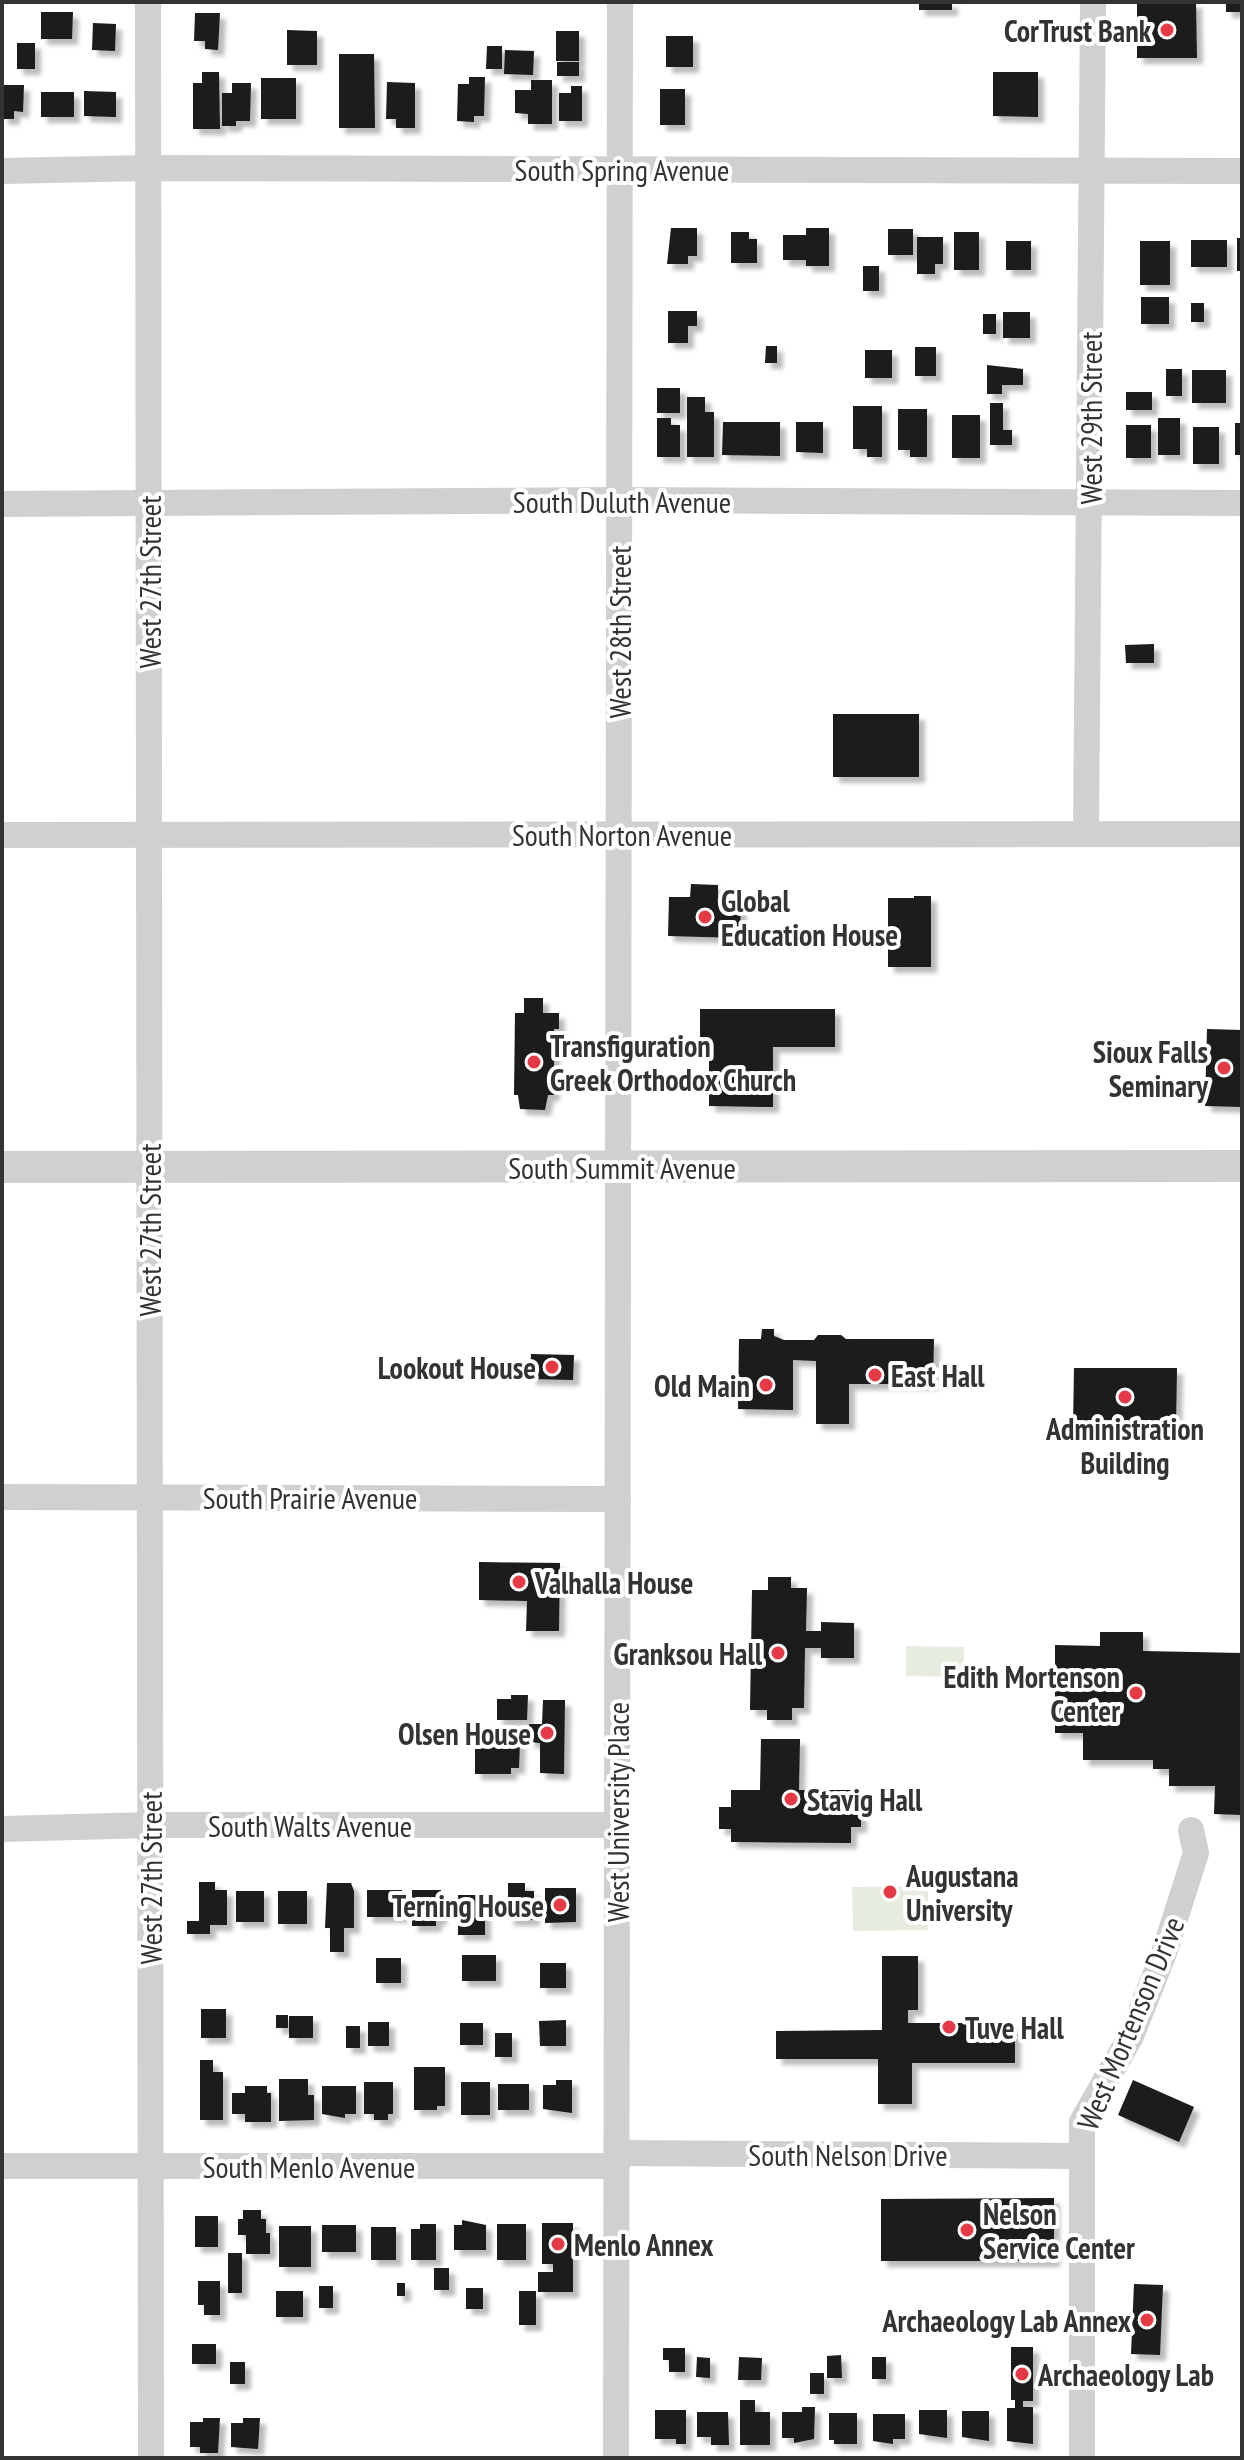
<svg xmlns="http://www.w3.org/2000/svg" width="1244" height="2460" viewBox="0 0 1244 2460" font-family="'PT Sans Narrow',sans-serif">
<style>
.green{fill:#e6ecdf}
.building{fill:#1a1a1a;filter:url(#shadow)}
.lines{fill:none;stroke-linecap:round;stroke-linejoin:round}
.minor{stroke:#d0d0d0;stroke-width:26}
.tertiary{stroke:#d0d0d0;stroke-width:32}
.poi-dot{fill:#e63946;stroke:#fff;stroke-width:3}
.labels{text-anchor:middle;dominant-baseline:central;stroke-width:8;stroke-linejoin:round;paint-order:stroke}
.poi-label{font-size:30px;font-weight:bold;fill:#333;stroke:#fff;text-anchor:start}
.street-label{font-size:30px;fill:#333;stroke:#fff}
</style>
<defs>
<filter id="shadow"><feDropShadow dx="6" dy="6" stdDeviation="2" flood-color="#0004"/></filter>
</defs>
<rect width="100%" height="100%" fill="#fff"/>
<!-- green -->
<g class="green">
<path d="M906,1646L964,1647V1677L906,1676Z"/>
<path d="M928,1886V1930L853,1931L852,1887Z"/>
</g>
<!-- building -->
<g class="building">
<rect x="919" y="2" width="33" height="8"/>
<path d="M1137,2H1196L1197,58H1137Z"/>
<rect x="1226" y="2" width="16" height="10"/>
<path d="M41,12H73L72,39H41Z"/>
<path d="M195,13H220L218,50L205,49V41H194Z"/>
<path d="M93,23L116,24L115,51L92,50Z"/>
<path d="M287,30L317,31V65H287Z"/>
<rect x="556" y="31" width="23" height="30"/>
<rect x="666" y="36" width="27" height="31"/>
<rect x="17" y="43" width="18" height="26"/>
<path d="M487,46H502V69H486Z"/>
<path d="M505,50L534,51L533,75L504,74Z"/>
<path d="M339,54H374L375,128H339Z"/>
<rect x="557" y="62" width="22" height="14"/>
<path d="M202,72H219L220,129H193V83H202Z"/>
<path d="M993,72H1038V117L993,116Z"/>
<path d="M469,77H485L484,116H474V122L457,121L458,84H469Z"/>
<rect x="261" y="78" width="35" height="41"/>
<path d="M531,80H552V124H528V114L515,113V90H531Z"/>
<path d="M387,82L415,83V128H396V119H386Z"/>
<path d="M232,83H251L250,121H236V126H222V93H232Z"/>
<path d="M2,85H24L23,112L14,111V119H2Z"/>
<path d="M571,86H582V121H559V93H571Z"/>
<rect x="660" y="89" width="25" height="36"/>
<path d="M84,91L116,92V117L84,116Z"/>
<rect x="41" y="92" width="33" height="25"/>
<path d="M671,228H697V256H688V264H667Z"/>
<path d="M806,228H829V266H806V260H783V235H806Z"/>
<rect x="888" y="229" width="25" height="26"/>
<path d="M731,232H749V239H757V263H731Z"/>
<rect x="954" y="232" width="25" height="38"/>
<path d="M917,237H943V264H935V274H917Z"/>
<rect x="1237" y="238" width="5" height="33"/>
<rect x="1191" y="240" width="36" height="27"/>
<rect x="1006" y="241" width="25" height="29"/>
<rect x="1140" y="241" width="30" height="44"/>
<rect x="863" y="266" width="16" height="25"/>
<rect x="1141" y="297" width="28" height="27"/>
<rect x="1191" y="303" width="13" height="19"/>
<path d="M668,311H697V326H688V343H668Z"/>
<rect x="1003" y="312" width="27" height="26"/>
<rect x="983" y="314" width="13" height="20"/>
<path d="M766,346H777V363H765Z"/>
<rect x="915" y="347" width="21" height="29"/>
<rect x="865" y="350" width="27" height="28"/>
<path d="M987,365L1023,369V385H1002V394H987Z"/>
<rect x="1166" y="369" width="16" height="27"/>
<rect x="1192" y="370" width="34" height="33"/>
<rect x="657" y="388" width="23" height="25"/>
<rect x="1126" y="392" width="26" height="18"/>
<path d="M687,397H705V412H714V457H687Z"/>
<path d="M990,403H1003V430H1012V445H990Z"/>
<path d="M853,406H882V457H867V449H853Z"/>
<path d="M898,409H927V457H910V450H898Z"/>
<rect x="952" y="415" width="28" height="43"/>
<path d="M657,418H671V425H680V457H657Z"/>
<rect x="1158" y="418" width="22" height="37"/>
<path d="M723,422H780V456L722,455Z"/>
<path d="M796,422H823V453L796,452Z"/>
<rect x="1235" y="423" width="7" height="32"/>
<rect x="1126" y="425" width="25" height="33"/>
<rect x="1193" y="427" width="26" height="37"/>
<path d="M1154,644V663H1126L1125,645Z"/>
<rect x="833" y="714" width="86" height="63"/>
<path d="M691,884L718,885V896H741L740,938L668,936L669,897H690Z"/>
<path d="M914,896H931V967H888V898H914Z"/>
<path d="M524,998H543V1013H559V1029H554V1095H548L545,1110L520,1109L518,1095H514L515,1013H524Z"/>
<path d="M700,1009H835V1047H773V1107L709,1106V1045H700Z"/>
<path d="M1207,1029L1242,1030V1107L1205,1106Z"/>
<path d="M762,1329H774V1336L784,1340H814L818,1335H841L846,1339H934L933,1384H849V1424H816V1361L793,1360V1410L738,1409L739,1339H761Z"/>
<path d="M531,1354L574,1355L573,1380L530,1379Z"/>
<path d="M1074,1368H1177L1176,1427L1073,1426Z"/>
<path d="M479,1562L560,1563L559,1631H526L527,1601L479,1600Z"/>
<path d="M768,1577H791V1588H807L806,1631H821V1622L854,1623V1658H821V1648H805L804,1708H792V1720H767V1710H750L752,1590H768Z"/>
<path d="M1100,1632H1143V1651L1242,1653V1815L1214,1814L1215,1786H1169V1769H1153V1760H1083V1733H1055V1645L1100,1646Z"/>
<path d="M511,1695H528L527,1720H497V1699H511Z"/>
<path d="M543,1700H565L564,1774L540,1773V1743L529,1742V1724H542Z"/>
<path d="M491,1735H510V1741H520L519,1768H511V1774H475V1740H491Z"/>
<path d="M761,1739H800L799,1790H852V1808H861V1827H851V1843L731,1842V1829H719V1807H731V1790H760Z"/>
<path d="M199,1882H215V1890H227V1925H210V1934H187V1921H199Z"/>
<path d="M327,1883H351L354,1891V1928H344V1952H330V1928H325Z"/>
<path d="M508,1883H525V1891H534V1920H508Z"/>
<path d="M545,1888H576V1922L545,1923Z"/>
<rect x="367" y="1890" width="35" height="27"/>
<path d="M412,1890H441V1919H436V1926H412Z"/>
<rect x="236" y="1891" width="28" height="31"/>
<rect x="278" y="1891" width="29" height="33"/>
<rect x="458" y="1895" width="27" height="40"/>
<rect x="462" y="1955" width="34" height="26"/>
<path d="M882,1956H918V2010H908V2023H1015V2063H912V2104H878V2059H776V2031L882,2030Z"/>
<rect x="376" y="1958" width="25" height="25"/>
<rect x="540" y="1963" width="26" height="25"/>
<rect x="201" y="2009" width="25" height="29"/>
<rect x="276" y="2015" width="12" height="13"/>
<rect x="289" y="2016" width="24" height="22"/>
<path d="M566,2020V2046H540L539,2021Z"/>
<rect x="368" y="2022" width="21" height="24"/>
<rect x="460" y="2023" width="23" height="22"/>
<rect x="346" y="2026" width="14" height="22"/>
<rect x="495" y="2033" width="17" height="24"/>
<path d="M200,2060H213V2072H223V2120H200Z"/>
<path d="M414,2067H445V2106H437V2110H414Z"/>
<path d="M279,2079H308V2095H314V2120L279,2121Z"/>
<path d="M556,2080H572V2113L543,2109V2085H556Z"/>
<path d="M1133,2080L1194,2107L1179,2142L1118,2115Z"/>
<path d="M364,2082H393V2114H388V2120H374V2114H364Z"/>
<rect x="461" y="2082" width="29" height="33"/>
<rect x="498" y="2084" width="31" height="26"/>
<path d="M245,2086H267V2093H271V2122H245V2114H232V2093H245Z"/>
<path d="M322,2086H356V2114H345V2118L322,2114Z"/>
<path d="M1054,2198V2261H881V2199Z"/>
<path d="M243,2210H261V2219H266V2233H270V2254H246V2235H238V2219H243Z"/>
<rect x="195" y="2216" width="23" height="31"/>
<path d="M462,2220L486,2225V2250H454V2225H462Z"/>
<path d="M542,2223H573V2292H538V2272H553V2264H542Z"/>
<path d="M420,2224H436V2260H411V2229H420Z"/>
<rect x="497" y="2224" width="29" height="36"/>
<rect x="322" y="2225" width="34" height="27"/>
<rect x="279" y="2226" width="32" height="41"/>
<rect x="371" y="2227" width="25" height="33"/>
<rect x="228" y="2253" width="14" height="40"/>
<rect x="434" y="2268" width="15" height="22"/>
<path d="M198,2281H220V2315H204V2305H198Z"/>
<rect x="397" y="2283" width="8" height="13"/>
<path d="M1134,2284L1163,2285L1160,2355L1131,2354Z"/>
<rect x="319" y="2286" width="14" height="22"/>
<rect x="466" y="2288" width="17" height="21"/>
<rect x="276" y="2291" width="27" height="26"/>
<rect x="519" y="2291" width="17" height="34"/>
<rect x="192" y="2344" width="24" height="20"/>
<path d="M1011,2347H1033V2401H1023V2407H1033V2444L1007,2441V2408H1015V2400H1011Z"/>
<path d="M663,2348H685V2372H669V2360H663Z"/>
<path d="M841,2355L842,2378H827V2356Z"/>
<path d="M697,2357L710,2358V2378L696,2377Z"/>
<path d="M739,2357L762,2358L761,2380H738Z"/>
<rect x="872" y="2357" width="14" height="22"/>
<rect x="230" y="2362" width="15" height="22"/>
<rect x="810" y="2373" width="14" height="21"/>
<path d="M740,2400H755V2412H770V2445H740Z"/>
<path d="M802,2407H815L814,2439L794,2443V2438H782V2412H802Z"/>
<path d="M655,2410H686V2444H676V2439H655Z"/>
<path d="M919,2410H947V2438L919,2434Z"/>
<path d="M962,2411H989V2441L962,2437Z"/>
<path d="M697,2412H728L729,2445H711V2437H697Z"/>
<path d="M829,2413H857V2444H834V2440H829Z"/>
<path d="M873,2414H905V2439H893V2444L873,2441Z"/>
<path d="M203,2418H220L218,2453H200V2447H190V2422H203Z"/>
<path d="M243,2418H260L258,2449L231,2447V2423H243Z"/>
</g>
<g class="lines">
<!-- minor -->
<g class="minor">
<path d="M148,2L151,2458"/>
<path d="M2,171L148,168L1242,171"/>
<path d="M2,504L619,500L1242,503"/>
<path d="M1086,833L1093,2"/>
<path d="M2,835L1242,834"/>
<path d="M2,1497L618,1499"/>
<path d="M2,1829L150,1825H617"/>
<path d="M617,2153L1080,2156"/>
<path d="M2,2166H617"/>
<path d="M616,2458L620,2"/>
<path d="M1082,2458V2122L1131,2036L1164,1953L1196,1853L1191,1830"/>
</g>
<!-- tertiary -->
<path class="tertiary" d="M2,1167L1242,1166"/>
</g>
<!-- markers -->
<g class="poi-dot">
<circle cx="1167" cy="30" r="8"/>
<circle cx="705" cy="917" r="8"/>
<circle cx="534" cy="1062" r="8"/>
<circle cx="1224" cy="1068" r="8"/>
<circle cx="552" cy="1367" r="8"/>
<circle cx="875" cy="1375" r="8"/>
<circle cx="766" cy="1385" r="8"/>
<circle cx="1125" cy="1397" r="8"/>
<circle cx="519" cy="1582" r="8"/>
<circle cx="778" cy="1653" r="8"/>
<circle cx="1136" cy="1693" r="8"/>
<circle cx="547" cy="1733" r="8"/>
<circle cx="791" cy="1799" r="8"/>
<circle cx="890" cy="1892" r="8"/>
<circle cx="560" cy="1905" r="8"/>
<circle cx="949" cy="2027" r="8"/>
<circle cx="967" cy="2230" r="8"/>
<circle cx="558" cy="2244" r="8"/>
<circle cx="1147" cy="2320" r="8"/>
<circle cx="1022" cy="2374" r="8"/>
</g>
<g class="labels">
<!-- poi labels -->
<g class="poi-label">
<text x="1151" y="30" text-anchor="end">CorTrust Bank</text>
<text x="721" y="900">Global<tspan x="721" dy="34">Education House</tspan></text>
<text x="550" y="1045">Transfiguration<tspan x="550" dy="34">Greek Orthodox Church</tspan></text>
<text x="1208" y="1051" text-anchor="end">Sioux Falls<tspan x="1208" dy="34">Seminary</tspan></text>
<text x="536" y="1367" text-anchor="end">Lookout House</text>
<text x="891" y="1375">East Hall</text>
<text x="750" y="1385" text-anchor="end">Old Main</text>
<text x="1125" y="1428" text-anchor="middle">Administration<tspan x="1125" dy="34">Building</tspan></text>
<text x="535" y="1582">Valhalla House</text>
<text x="762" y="1653" text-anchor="end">Granksou Hall</text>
<text x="1120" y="1676" text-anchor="end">Edith Mortenson<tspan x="1120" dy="34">Center</tspan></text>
<text x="531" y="1733" text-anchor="end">Olsen House</text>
<text x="807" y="1799">Stavig Hall</text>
<text x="906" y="1875">Augustana<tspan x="906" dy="34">University</tspan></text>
<text x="544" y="1905" text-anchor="end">Terning House</text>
<text x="965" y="2027">Tuve Hall</text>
<text x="983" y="2213">Nelson<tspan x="983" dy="34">Service Center</tspan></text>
<text x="574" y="2244">Menlo Annex</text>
<text x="1131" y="2320" text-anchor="end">Archaeology Lab Annex</text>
<text x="1038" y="2374">Archaeology Lab</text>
</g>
<!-- street labels -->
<g class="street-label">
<text x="622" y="169">South Spring Avenue</text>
<text transform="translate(1090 418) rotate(-90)">West 29th Street</text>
<text x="622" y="501">South Duluth Avenue</text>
<text transform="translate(149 582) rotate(-90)">West 27th Street</text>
<text transform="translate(619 632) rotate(-90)">West 28th Street</text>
<text x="622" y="834">South Norton Avenue</text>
<text x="622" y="1167">South Summit Avenue</text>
<text transform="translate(149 1230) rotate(-90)">West 27th Street</text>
<text x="310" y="1497">South Prairie Avenue</text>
<text transform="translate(617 1812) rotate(-90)">West University Place</text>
<text x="310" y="1825">South Walts Avenue</text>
<text transform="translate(150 1878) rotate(-90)">West 27th Street</text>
<text transform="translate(1130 2023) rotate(-67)">West Mortenson Drive</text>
<text x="848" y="2154">South Nelson Drive</text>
<text x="309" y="2166">South Menlo Avenue</text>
</g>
</g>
<!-- border -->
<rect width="1244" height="2460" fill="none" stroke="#333333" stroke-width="8"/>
</svg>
